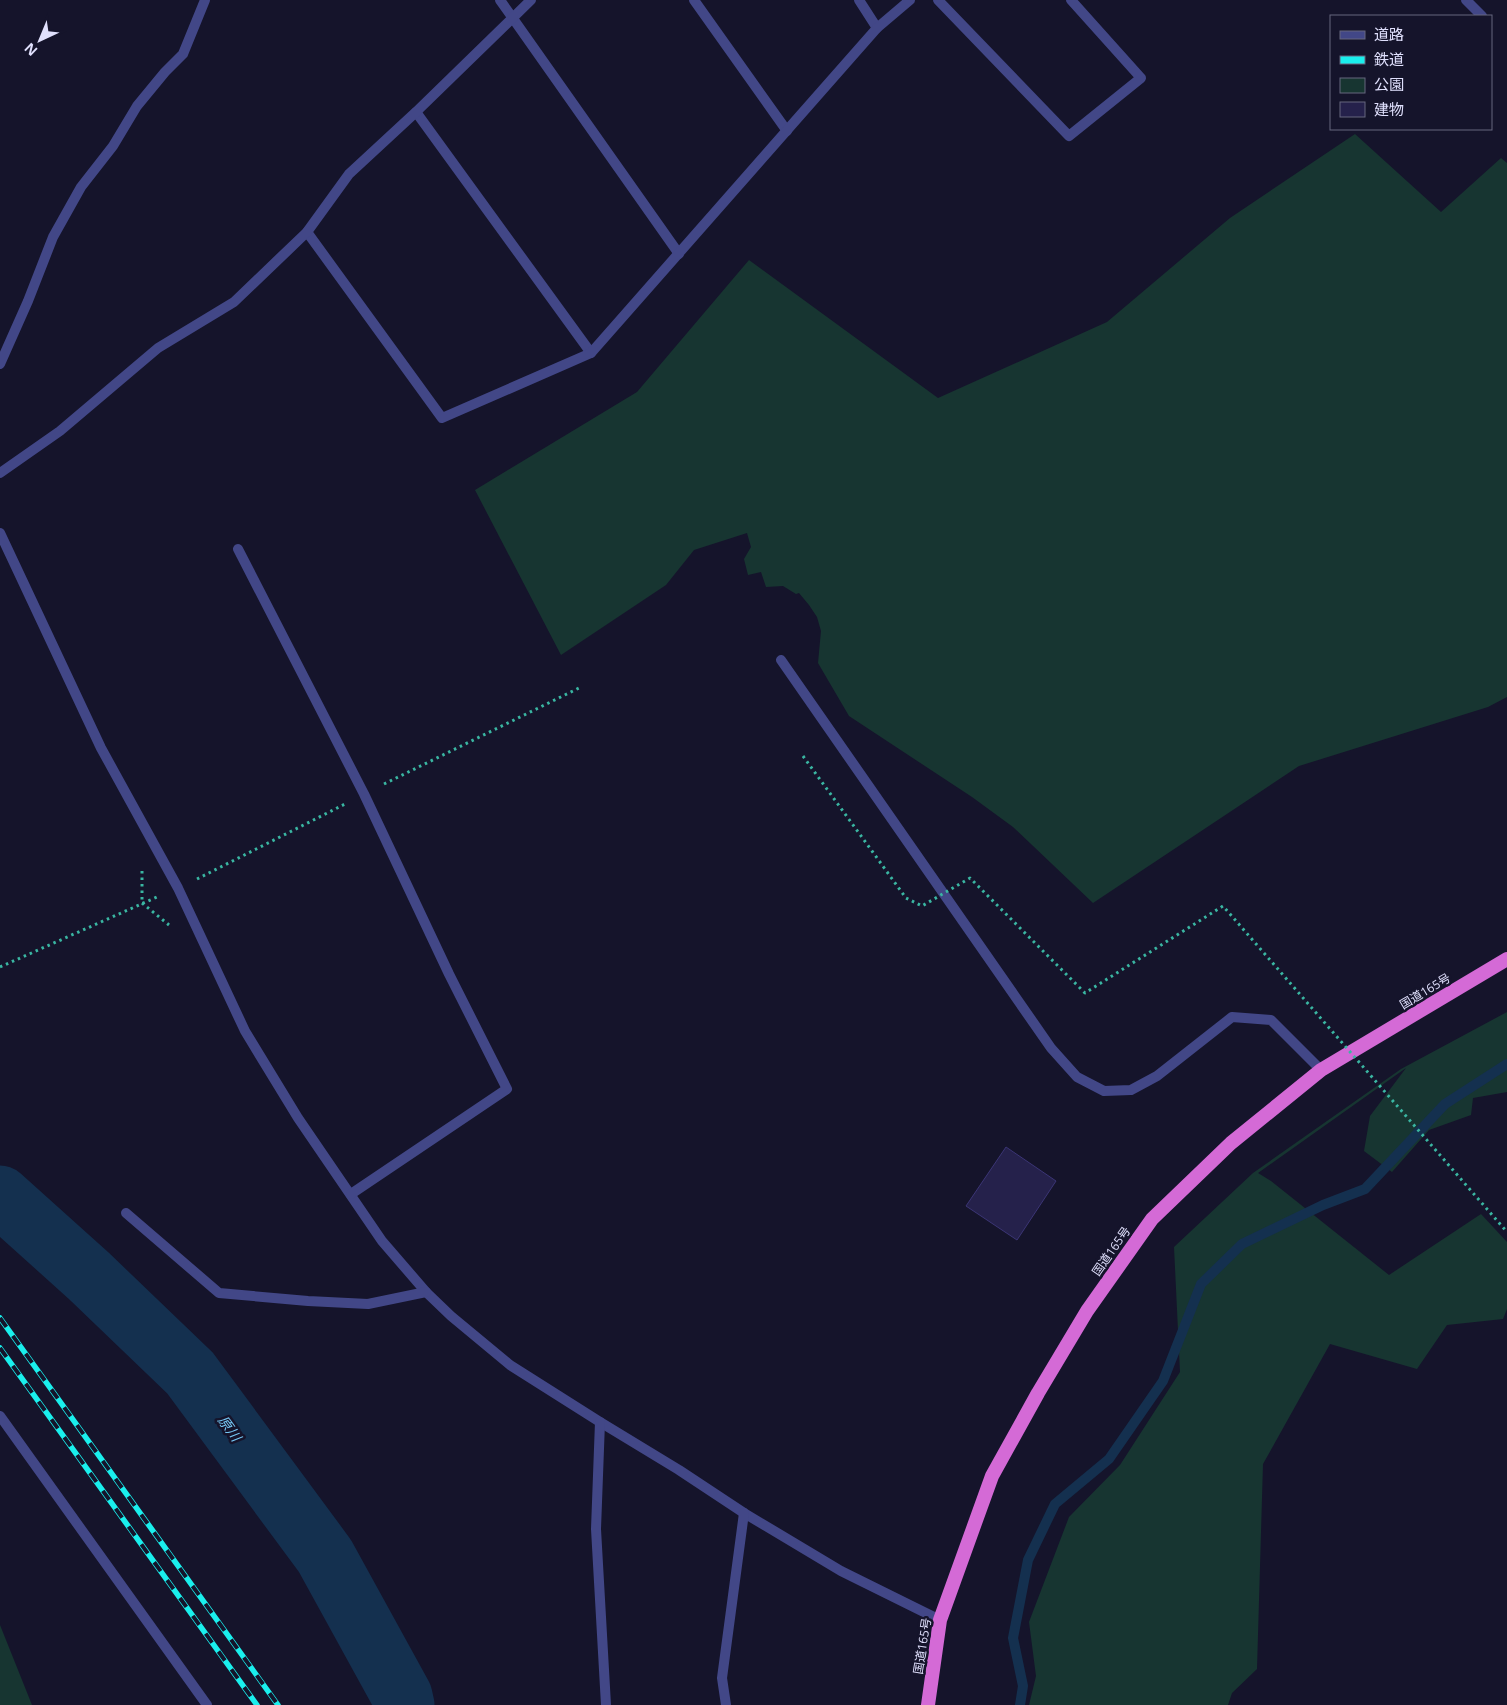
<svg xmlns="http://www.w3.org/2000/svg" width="1507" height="1705" viewBox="0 0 1507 1705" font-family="'Open Sans','Noto Sans JP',sans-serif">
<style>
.green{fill:#173531}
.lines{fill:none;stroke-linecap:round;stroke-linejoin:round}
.stream{stroke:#14304f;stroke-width:10}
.river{stroke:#14304f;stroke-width:61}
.building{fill:#25214b;stroke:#3b3575}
.path{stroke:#3ab6a2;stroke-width:3;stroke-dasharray:2.5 4;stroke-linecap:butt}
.service{stroke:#424787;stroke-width:10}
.minor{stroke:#424787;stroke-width:10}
.trunk{stroke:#d46ad6;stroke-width:14}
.rail-casing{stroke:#1aefed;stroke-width:5.5}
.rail{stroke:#15142b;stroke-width:4;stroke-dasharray:11;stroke-linecap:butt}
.path-bridge{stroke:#3ab6a2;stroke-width:3;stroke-dasharray:2.5 4;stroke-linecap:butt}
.labels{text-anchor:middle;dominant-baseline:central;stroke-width:5;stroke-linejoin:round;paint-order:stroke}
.street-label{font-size:12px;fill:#e0e0fd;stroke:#15142b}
.water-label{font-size:14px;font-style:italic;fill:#76c8f5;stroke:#15142b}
</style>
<rect width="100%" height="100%" fill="#15142b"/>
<!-- green -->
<g class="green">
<path d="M1355,134L1441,212L1501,158L1507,163V697L1488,707L1299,766L1093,903L1013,827L972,797L849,716L818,663L821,631L817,617L809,605L799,593L796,594L783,586L766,587L761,572L748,575L744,559L751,547L747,533L694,550L666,585L561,655L475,490L637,392L749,260L938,398L1107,322L1230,218Z"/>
<path d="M1507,1012V1092L1473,1098L1471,1115L1429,1130L1392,1172L1364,1151L1370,1116L1406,1068L1258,1173L1271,1181L1389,1275L1481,1214L1507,1242V1309L1503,1319L1447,1325L1417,1369L1330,1344L1263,1464L1257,1669L1232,1693L1228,1705H1029L1036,1676L1029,1622L1069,1517L1120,1465L1180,1372L1174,1247L1253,1173L1401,1069Z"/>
<path d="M0,1625L32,1705H0Z"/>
</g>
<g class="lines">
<!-- stream -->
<path class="stream" d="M1020,1705L1023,1686L1013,1638L1028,1560L1055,1504L1109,1459L1163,1381L1201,1284L1242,1244L1323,1205L1365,1189L1445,1104L1507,1064"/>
<!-- river -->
<path class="river" d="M0,1196L89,1276L190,1373L325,1556L402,1696L404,1705"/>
</g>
<!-- building -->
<path class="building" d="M1006,1147L1056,1181L1017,1240L966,1206Z"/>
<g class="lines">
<!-- path -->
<g class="path">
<path d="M384,784L581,687"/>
<path d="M142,871V903"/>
<path d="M197,879L345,804"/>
<path d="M142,903L169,925"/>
<path d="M0,967L157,897"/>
</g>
<!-- service -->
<path class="service" d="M781,660L1051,1048L1077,1077L1104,1091L1131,1090L1157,1076L1232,1017L1271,1020L1321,1070"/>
<!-- minor -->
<g class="minor">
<path d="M500,0L679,254"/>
<path d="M694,0L787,131"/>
<path d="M859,0L877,28"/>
<path d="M938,0L1069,136L1141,78L1071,0"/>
<path d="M1466,0L1482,16"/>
<path d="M416,112L591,353"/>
<path d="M307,232L442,418L591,353L877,28L910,0"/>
<path d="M0,364L28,301L53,237L81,187L113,146L137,106L165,72L183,54L205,0"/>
<path d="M0,473L60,431L158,348L234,302L307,232L349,174L416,112L531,0"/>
<path d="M0,533L101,748L178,888L245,1031L298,1118L382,1241L426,1292L451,1316L510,1365L600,1422L679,1470L744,1513L841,1571L940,1620"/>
<path d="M238,549L364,794L449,974L507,1089L351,1194"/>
<path d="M126,1213L219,1293L308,1301L368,1304L426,1292"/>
<path d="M0,1416L207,1705"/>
<path d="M600,1422L596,1529L606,1705"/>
<path d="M726,1705L722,1678L744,1513"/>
</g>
<!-- trunk -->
<path class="trunk" d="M928,1705L940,1620L992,1476L1038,1393L1087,1311L1152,1219L1231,1143L1321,1070L1507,959"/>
<defs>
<g id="rail">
<path d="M0,1318L278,1705"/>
<path d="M0,1348L257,1705"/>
</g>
</defs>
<!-- rail casing -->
<use href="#rail" class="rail-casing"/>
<!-- rail -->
<use href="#rail" class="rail"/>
<!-- path-bridge -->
<path class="path-bridge" d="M803,756L906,898L922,906L970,878L1085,993L1223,906L1507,1232"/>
</g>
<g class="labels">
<!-- street labels -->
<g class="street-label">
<text transform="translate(1425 991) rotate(-31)">国道165号</text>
<text transform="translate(1111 1251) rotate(-55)">国道165号</text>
<text transform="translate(922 1646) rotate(-81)">国道165号</text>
</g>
<!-- water labels -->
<g class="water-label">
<text transform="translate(230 1428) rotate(54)">原川</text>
</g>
</g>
<!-- legend -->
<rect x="1330" y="15" width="162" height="115" fill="#15142b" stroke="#66667f"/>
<rect x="1340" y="31" width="25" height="8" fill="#424787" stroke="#66667f"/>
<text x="1374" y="40" font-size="15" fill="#e0e0fd">道路</text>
<rect x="1340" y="56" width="25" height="8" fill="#1aefed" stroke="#66667f"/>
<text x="1374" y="65" font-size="15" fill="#e0e0fd">鉄道</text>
<rect x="1340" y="78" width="25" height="15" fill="#173531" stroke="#66667f"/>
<text x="1374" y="90" font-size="15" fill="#e0e0fd">公園</text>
<rect x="1340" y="102" width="25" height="15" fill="#25214b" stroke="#66667f"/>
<text x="1374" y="115" font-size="15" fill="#e0e0fd">建物</text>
<!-- north arrow -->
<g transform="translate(40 40) rotate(224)" stroke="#15142b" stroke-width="4" paint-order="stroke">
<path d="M0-4L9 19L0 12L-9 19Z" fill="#e0e0fd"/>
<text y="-8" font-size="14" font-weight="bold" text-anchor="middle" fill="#e0e0fd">N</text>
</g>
</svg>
